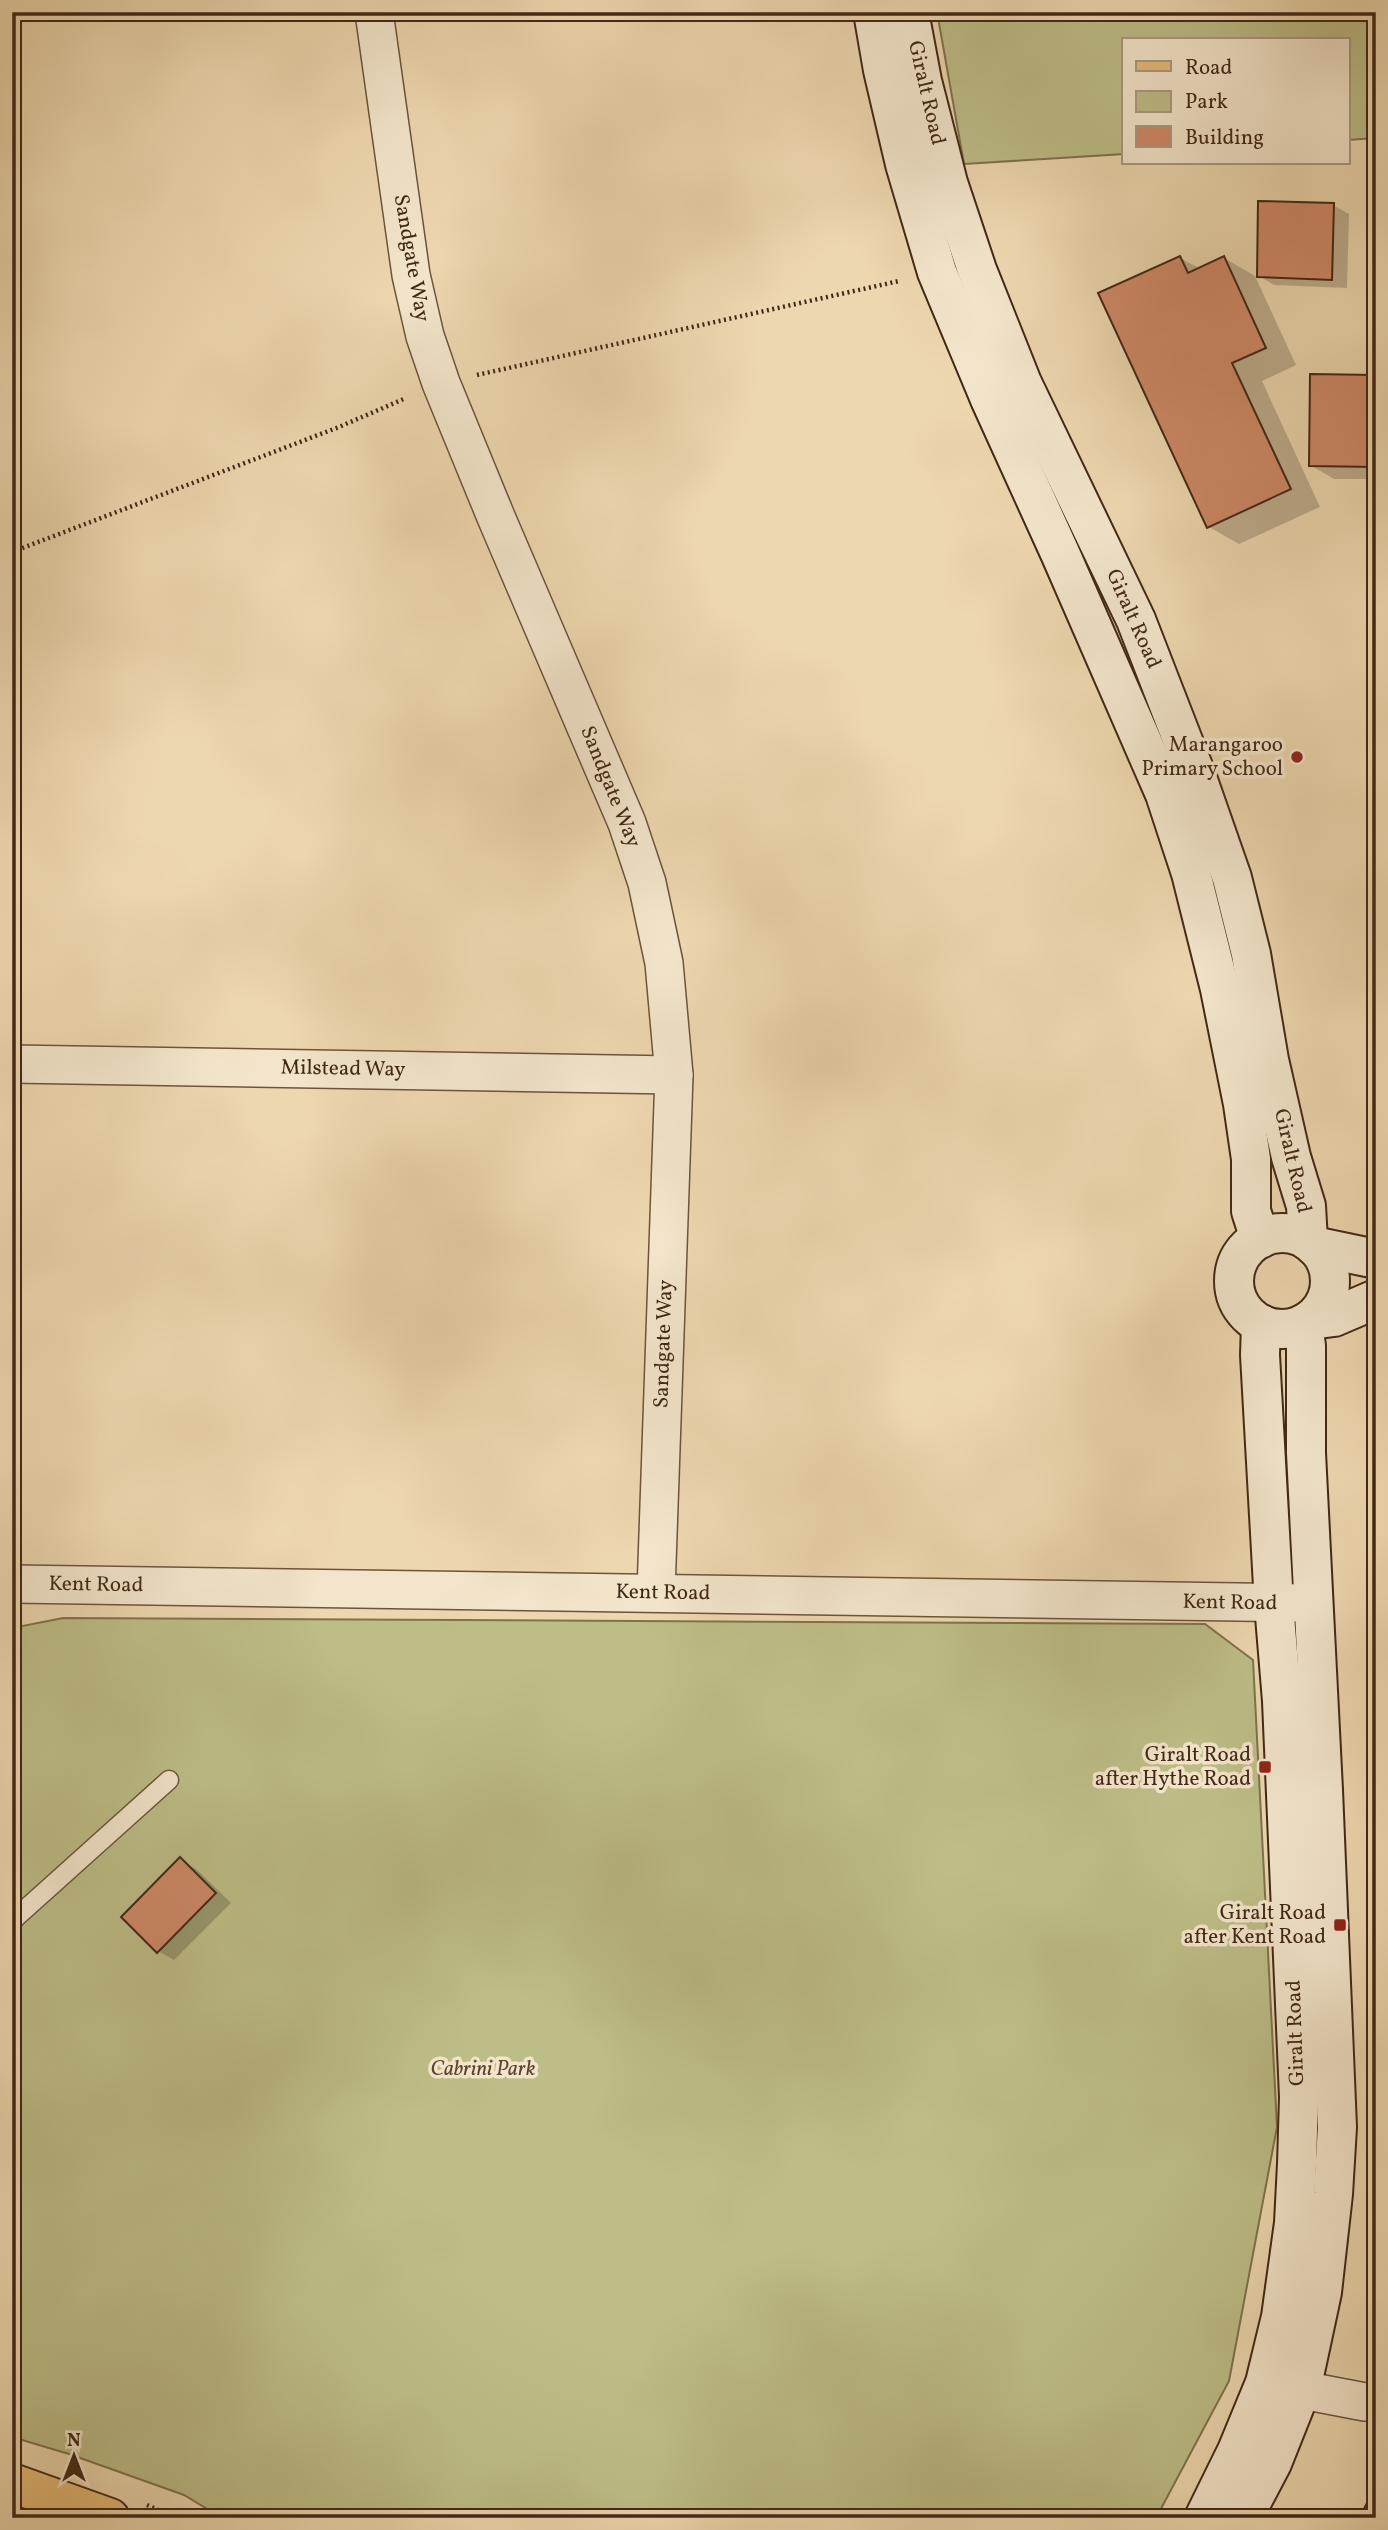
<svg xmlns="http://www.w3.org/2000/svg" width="1388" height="2530" viewBox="0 0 1388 2530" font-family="Vollkorn,serif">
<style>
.green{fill:#bdbd87;stroke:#7f724e;stroke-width:2}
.shadow{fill:#0003}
.building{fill:#ce8967;stroke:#412816;stroke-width:2}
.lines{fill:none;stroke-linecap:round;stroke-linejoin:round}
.lane-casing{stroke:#6c543c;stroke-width:21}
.street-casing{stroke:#6c543c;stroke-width:40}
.secondary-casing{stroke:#412816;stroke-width:42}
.primary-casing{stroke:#412816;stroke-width:42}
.path{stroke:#412816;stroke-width:4.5;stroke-dasharray:2 3.5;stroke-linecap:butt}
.lane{stroke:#f3e5cb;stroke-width:18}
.street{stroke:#f3e5cb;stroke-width:37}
.secondary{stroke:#f3e5cb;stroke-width:38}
.primary{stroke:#e6bc78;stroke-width:38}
.poi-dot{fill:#8f2418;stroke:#f3e5cb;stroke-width:2.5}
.labels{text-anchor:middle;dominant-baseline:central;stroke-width:7;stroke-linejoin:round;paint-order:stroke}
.street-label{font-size:21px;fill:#412816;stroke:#f3e5cb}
.poi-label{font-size:21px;fill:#412816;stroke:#f3e5cb;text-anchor:end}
.park-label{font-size:21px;font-style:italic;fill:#5a462d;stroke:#f3e5cb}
</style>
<rect width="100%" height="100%" fill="#edd7af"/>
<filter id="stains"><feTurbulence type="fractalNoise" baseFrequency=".00286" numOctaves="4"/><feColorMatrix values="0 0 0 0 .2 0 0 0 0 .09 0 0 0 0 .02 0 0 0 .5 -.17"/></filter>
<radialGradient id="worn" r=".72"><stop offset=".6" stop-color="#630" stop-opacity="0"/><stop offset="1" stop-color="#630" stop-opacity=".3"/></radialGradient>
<!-- green -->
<g class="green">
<path d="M937,12H1376V138L1348,140V40H1124V154L964,164Z"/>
<path d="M63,1618L1205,1624L1253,1660L1277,2127L1229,2381L1156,2518H222L184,2495L69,2454L12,2437V1628Z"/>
</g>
<!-- shadow -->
<g class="shadow">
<path d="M1333,205L1349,214L1347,288L1274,285L1259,276Z"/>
<path d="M1180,258L1201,269L1224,258L1255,276L1296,365L1262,381L1320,507L1239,544L1209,527Z"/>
<path d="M1376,377V479H1334L1310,465Z"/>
<path d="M180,1860L196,1869L231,1903L174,1960L158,1951Z"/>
</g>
<!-- building -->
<g class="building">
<path d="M1258,201L1334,203L1332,280L1257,277Z"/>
<path d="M1180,256L1188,273L1224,256L1266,348L1232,363L1291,489L1207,528L1098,293Z"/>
<path d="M1310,374L1376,375V467L1309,466Z"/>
<path d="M1371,592H1376V634H1370Z"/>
<path d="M180,1857L216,1893L157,1953L121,1917Z"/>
<path d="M1374,2490L1376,2518H1359Z"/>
</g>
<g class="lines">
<defs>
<path id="lane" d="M12,1921L169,1780"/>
<g id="street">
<path d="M374,12L411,275L425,336L441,383L496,517L627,823L647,883L664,963L674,1075L656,1592"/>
<path d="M12,1064L674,1075"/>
<path d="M12,1584L1305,1603"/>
<path d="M1270,2384L1365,2402H1376"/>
</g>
<g id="secondary">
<path d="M873,12L883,70L905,164L937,272L990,399L1060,553L1165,794L1191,873L1220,989L1243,1104L1251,1159V1211L1260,1239"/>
<path d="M909,12L922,81L948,183L977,270L1022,383L1136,620L1195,772L1232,878L1251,954L1269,1060L1291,1157L1306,1206L1308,1241"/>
<circle cx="1282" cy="1281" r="48"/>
<path d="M1314,1246L1376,1259"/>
<path d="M1310,1320L1334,1317L1376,1299"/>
<path d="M1204,2518L1237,2451L1265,2383L1281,2317L1294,2223L1297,2164L1299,2097L1282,1701L1274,1604L1260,1355L1261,1324"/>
<path d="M1243,2518L1272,2463L1301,2390L1322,2292L1333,2194L1337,2127L1323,1790L1306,1453V1346L1303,1324"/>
</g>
<path id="primary" d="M12,2483L110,2518"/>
</defs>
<!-- lane casing -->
<use href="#lane" class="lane-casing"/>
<!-- street casing -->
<use href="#street" class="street-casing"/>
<!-- secondary casing -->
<use href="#secondary" class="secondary-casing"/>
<!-- primary casing -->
<use href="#primary" class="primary-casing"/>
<!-- path -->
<g class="path">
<path d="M477,375L899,281"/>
<path d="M12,552L339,427L406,398"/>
<path d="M147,2505L176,2518"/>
</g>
<!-- lane -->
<use href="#lane" class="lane"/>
<!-- street -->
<use href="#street" class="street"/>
<!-- secondary -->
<use href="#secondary" class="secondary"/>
<!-- primary -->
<use href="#primary" class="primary"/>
</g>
<!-- markers -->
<g class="poi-dot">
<circle cx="1297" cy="757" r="7"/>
<rect x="1258" y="1760" width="14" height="14" rx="3.5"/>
<rect x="1333" y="1918" width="14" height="14" rx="3.5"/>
</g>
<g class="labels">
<!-- street labels -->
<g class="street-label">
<text transform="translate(926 93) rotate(77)">Giralt Road</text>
<text transform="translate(411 258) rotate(80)">Sandgate Way</text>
<text transform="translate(1133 619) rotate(66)">Giralt Road</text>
<text transform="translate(610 787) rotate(68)">Sandgate Way</text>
<text transform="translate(343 1069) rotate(1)">Milstead Way</text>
<text transform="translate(1292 1161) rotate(77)">Giralt Road</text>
<text transform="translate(664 1344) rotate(-88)">Sandgate Way</text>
<text transform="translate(96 1585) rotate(1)">Kent Road</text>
<text transform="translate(663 1593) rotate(1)">Kent Road</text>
<text transform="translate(1230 1603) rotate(1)">Kent Road</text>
<text transform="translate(1296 2033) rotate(-92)">Giralt Road</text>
</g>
<!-- poi labels -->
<g class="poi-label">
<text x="1283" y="745">Marangaroo<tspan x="1283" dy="24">Primary School</tspan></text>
<text x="1251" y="1755">Giralt Road<tspan x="1251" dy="24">after Hythe Road</tspan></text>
<text x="1326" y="1913">Giralt Road<tspan x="1326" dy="24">after Kent Road</tspan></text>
</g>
<!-- park labels -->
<g class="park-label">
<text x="483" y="2069">Cabrini Park</text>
</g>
</g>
<!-- margin -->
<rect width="1388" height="2530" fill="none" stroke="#edd7af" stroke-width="42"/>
<rect x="14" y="14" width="1360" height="2502" fill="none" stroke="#412816" stroke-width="3.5"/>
<rect x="21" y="21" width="1346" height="2488" fill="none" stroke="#412816" stroke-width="2"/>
<!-- legend -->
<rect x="1122" y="38" width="228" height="126" fill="#f3e5cb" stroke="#ac9983" stroke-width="2"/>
<rect x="1136" y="61" width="35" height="10" fill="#e6bc78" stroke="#ac9983" stroke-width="2"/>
<text x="1185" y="74" font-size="21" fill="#412816">Road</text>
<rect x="1136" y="91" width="35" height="21" fill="#bdbd87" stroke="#ac9983" stroke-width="2"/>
<text x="1185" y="108" font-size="21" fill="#412816">Park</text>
<rect x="1136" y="126" width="35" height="21" fill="#ce8967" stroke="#ac9983" stroke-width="2"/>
<text x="1185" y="144" font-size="21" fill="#412816">Building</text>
<!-- north arrow -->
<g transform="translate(74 2456)" stroke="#f3e5cb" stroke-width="5" paint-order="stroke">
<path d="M0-5L12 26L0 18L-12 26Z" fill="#412816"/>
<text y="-10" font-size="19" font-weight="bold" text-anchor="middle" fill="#412816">N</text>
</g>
<rect width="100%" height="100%" filter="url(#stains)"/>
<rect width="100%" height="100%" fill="url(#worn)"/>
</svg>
